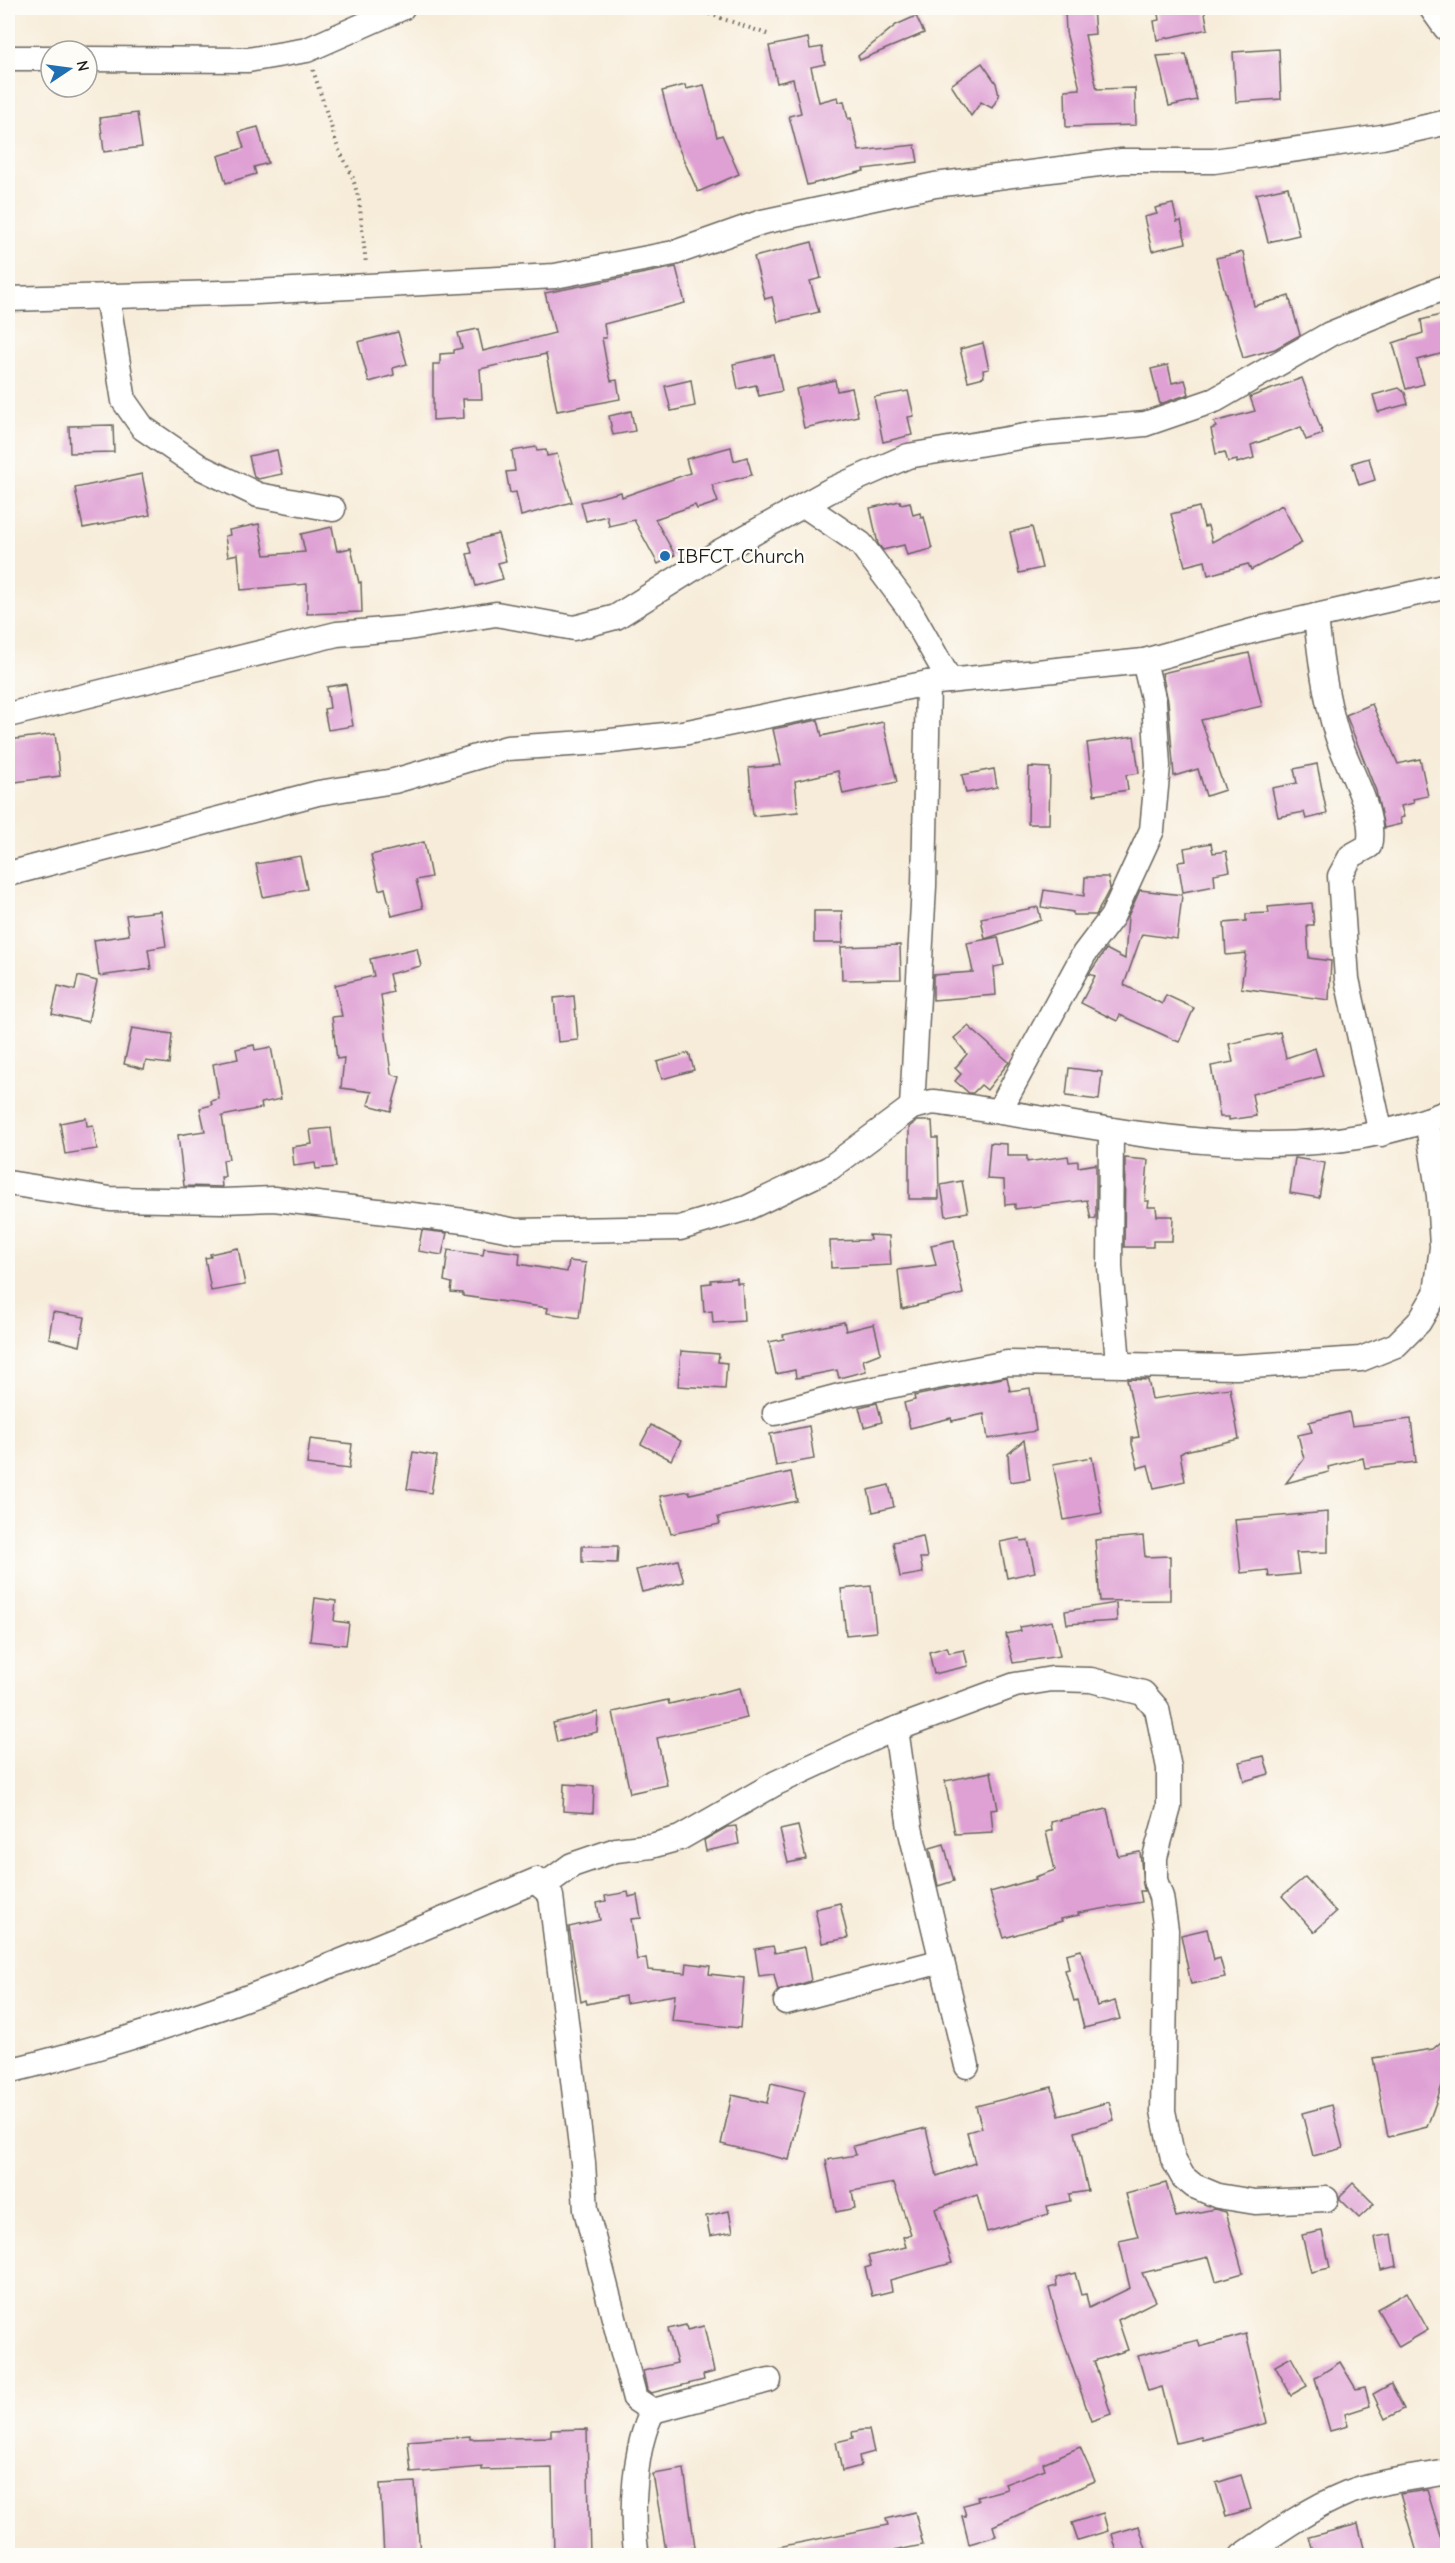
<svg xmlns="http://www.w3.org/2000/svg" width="1455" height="2563" viewBox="0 0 1455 2563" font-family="'Comic Neue',sans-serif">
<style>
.building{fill:#dfa1d4}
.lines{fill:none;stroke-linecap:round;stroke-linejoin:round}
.minor-casing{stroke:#69655e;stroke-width:27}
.tertiary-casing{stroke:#69655e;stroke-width:33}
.path{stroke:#69655e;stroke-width:4;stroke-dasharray:1.5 4.5;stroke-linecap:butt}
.minor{stroke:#fff;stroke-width:24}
.tertiary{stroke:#fff;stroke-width:30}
.poi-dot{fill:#1f6fb2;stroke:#fdfcf7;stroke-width:2}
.labels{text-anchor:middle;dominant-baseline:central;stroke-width:4.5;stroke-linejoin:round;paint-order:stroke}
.poi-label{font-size:21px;fill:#1c1c1c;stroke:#fdfcf7;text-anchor:start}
</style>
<rect width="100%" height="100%" fill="#fdfcf7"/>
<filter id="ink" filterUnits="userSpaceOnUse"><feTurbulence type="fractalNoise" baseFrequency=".0167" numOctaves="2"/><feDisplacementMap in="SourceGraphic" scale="12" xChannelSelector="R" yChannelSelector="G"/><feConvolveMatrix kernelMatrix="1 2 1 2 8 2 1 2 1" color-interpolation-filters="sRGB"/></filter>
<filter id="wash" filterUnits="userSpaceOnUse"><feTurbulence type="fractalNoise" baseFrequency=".008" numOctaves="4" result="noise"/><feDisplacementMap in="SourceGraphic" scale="24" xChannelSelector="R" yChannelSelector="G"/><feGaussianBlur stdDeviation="1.35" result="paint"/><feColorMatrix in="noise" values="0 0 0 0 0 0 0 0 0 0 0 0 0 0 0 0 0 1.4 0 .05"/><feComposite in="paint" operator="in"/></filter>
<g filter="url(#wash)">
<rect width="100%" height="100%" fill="#f7ecd9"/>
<g id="blocks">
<!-- building -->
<g class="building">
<path d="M1093,8L1095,34L1085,35L1097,89L1135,88L1136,125L1066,127L1065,90L1080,89L1066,32L1065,11Z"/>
<path d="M1157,8H1204L1208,29L1157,40L1154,21L1159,20Z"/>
<path d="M916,16L924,33L860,60L858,56L896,25Z"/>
<path d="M808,38L810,49L822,47L825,64L811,67L819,102L838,97L839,102L844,101L848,119L851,118L859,151L915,145L918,162L863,169L864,171L807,185L789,116L801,113L793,79L777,83L769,46Z"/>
<path d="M1279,49L1281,99L1236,102L1233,52Z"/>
<path d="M1186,54L1197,100L1169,106L1157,56Z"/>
<path d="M982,63L996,83L999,96L992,108L981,102L971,116L951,85Z"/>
<path d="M685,85L686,89L704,85L717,137L722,135L739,174L698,192L675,140L662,91Z"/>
<path d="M137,113L142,147L104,152L100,118Z"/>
<path d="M258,127L268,163L254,167L256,174L226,183L218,156L244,148L239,132Z"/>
<path d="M1288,187L1299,235L1268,242L1256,194Z"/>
<path d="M1173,204L1177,222L1181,221L1186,243L1152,251L1144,217L1157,214L1155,208Z"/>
<path d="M812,242L821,278L810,281L819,312L778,322L772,297L765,299L754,257Z"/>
<path d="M1243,252L1254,306L1289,296L1300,335L1275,349L1243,358L1216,258Z"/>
<path d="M676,267L685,303L604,324L606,338H602L606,360L611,381L617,380L620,399L557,411L546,354L480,369L482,399H463L464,418L433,420V364H440V354L454,353V350L462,348L458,333L478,329L483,351L555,333L545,293Z"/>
<path d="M1448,313V352L1417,360L1424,384L1406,389L1393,343L1423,333L1421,320Z"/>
<path d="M398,332L407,364L393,368L394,375L369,382L358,342Z"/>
<path d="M983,343L989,369L983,370L984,377L968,381L960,349Z"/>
<path d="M774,355L782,391L759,396L756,385L738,389L733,364Z"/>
<path d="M1168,365L1172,383L1185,380L1189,394L1160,404L1151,369Z"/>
<path d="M1302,378L1323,434L1306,440L1301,427L1251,445L1254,458L1237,463V460L1228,462L1225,452L1216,454L1211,429L1216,427L1214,422L1255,411L1250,397Z"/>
<path d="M691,380L695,406L671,411L665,386Z"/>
<path d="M835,380L837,391L852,388L858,416L804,428L796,389Z"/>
<path d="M1399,388L1405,393L1408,404L1378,412L1373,395Z"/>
<path d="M908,391L914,416L908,417L912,435L883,442L874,397Z"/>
<path d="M631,411L635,431L613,435L609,416Z"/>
<path d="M113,425L114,452L70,453L69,426Z"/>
<path d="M536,447L537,451L546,450L547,456L557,454L572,502L521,516L516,492L510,493L506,472L515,471L512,451Z"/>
<path d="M731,447L734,461L747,457L752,475L712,485L718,502L697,509L695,505L655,519L675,555L658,564L634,520L609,526L607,516L586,521L581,502L621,492L622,497L690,473L686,459Z"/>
<path d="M277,450L282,474L258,479L254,477L249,456Z"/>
<path d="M1369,458L1375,480L1359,485L1352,463Z"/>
<path d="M142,474L150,515L83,528L75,488Z"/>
<path d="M900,501L901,504L910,502L913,515L920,513L921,518L924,517L932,549L907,555L904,545L883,550L878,544L870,508Z"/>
<path d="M1282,505L1302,543L1251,570L1248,564L1208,575L1205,561L1185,566L1171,514L1199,507L1204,527L1208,526L1212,542Z"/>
<path d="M259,524L265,555L305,552L301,534L332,527L337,551L351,548L359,583L361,582L362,612L307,614V584L241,590L238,554L228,556L225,536L230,535L229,530Z"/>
<path d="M1032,527L1042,568L1019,573L1010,532Z"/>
<path d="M498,534L506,561L498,563L503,579L476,586L467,554L472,553L469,542Z"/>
<path d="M1249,653L1262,706L1201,720L1225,790L1206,796L1198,769L1174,776L1168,701L1162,673Z"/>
<path d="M346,684L353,726L328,730L324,709L330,708L327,687Z"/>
<path d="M1372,704L1398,764L1420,759L1428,796L1413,799L1414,803L1401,806L1404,817L1400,818L1401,824L1384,828L1376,791L1346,715Z"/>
<path d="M818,720L822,736L883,722L897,782L843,794L838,771L795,781L798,812L753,816L749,768L781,765L773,729Z"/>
<path d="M55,734L60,776L8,783V740Z"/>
<path d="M1134,736L1139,773L1126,775L1128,790L1094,795L1087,743Z"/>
<path d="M1317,764L1327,814L1306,819L1304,812L1278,817L1272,788L1297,783L1294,769Z"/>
<path d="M1029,767L1050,768L1049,824H1028Z"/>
<path d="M994,769L997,787L966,793L962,775Z"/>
<path d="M424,842L431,877L416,880L423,908L392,916L385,888L379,890L371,855Z"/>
<path d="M1211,843L1213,853L1226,851L1230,871L1214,874L1215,886L1183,892L1178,862L1186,861L1184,848Z"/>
<path d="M300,856L307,889L263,897L256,864Z"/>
<path d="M1085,877H1108L1110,888L1096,915H1073V912L1041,907L1044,890L1084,896Z"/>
<path d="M1140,890L1182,895L1177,939L1142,934L1124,985L1162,1004L1166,995L1194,1008L1179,1042L1120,1015L1117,1021L1081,1003L1095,976L1089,974L1106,949L1125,959L1128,916Z"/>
<path d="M1312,903L1314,925H1307L1309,958L1331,961L1329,1000L1241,988L1246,953L1226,955L1224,923L1246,921V914L1269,913L1268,907Z"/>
<path d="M1038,907L1041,920L985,939L981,918Z"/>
<path d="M161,911L166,946L148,949L151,969L99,976L94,940L129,935L126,915Z"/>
<path d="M814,911H842L843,943H814Z"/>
<path d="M998,937L1004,965L994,967L996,995L933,1000V975L973,972L967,943Z"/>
<path d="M900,945L901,979L842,980L841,947Z"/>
<path d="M417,948L421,966L389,974L393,992L381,995L391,1074L400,1077L391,1111L368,1105L372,1092L341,1088L344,1058L337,1059L332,1017L342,1016L335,985L374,976L370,959Z"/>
<path d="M78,976L97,981L88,1022L52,1014L58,986L75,990Z"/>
<path d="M574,996L578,1040L558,1042L554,998Z"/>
<path d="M968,1026L1009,1062L987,1090L981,1085L973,1093H969L955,1081L961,1074L955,1068L967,1054L954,1038Z"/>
<path d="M132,1028L172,1034L169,1064L146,1061L144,1069L124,1064Z"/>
<path d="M1280,1032L1286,1058L1315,1048L1323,1076L1252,1094L1256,1116L1229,1120V1117H1220L1211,1066L1233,1062L1229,1044Z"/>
<path d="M254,1045L255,1050L271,1047L281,1099L261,1103L262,1108L222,1116L229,1159L223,1160L225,1177H221L222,1187L184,1186L178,1135L205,1131L200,1108L212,1105L211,1101L219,1099L213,1064L238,1059L236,1049Z"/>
<path d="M689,1053L694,1070L662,1079L657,1062Z"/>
<path d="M1069,1068L1102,1072L1099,1100L1066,1096Z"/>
<path d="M86,1118L87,1126L93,1125L97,1149L65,1154L60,1123Z"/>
<path d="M917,1121H932L933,1138H938L939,1199H909V1127Z"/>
<path d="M331,1128L336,1167L316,1169L315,1163L294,1166L292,1147L312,1144L310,1130Z"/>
<path d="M990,1143L1007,1144V1156H1027V1162L1068,1156L1069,1162L1078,1161V1167L1096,1164V1218L1091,1219L1087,1200L1015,1209V1204L1005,1205L1004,1180L987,1179Z"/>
<path d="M1125,1158L1148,1160L1145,1201H1149L1148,1207H1156L1157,1216H1173L1172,1241H1153V1247H1124Z"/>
<path d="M1295,1158L1325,1163L1319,1198L1290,1193Z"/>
<path d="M962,1181L968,1212L946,1216L941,1185Z"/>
<path d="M422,1230L447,1233L442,1255L418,1251Z"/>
<path d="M869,1235L889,1236L891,1265L831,1268L830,1241L870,1240Z"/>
<path d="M954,1240L958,1262L956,1263L963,1294L902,1309L898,1270L936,1265L931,1245Z"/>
<path d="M238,1248L245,1285L211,1291L205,1258L211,1257L210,1254Z"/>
<path d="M484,1248L520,1253L519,1264L567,1272L569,1261L586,1263L579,1318L547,1313L548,1308L463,1296V1293L451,1292L452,1283L444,1281L448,1250L483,1255Z"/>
<path d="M737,1278V1283H742L744,1321L713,1323L712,1311L704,1312L702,1284L711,1283V1280Z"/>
<path d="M53,1312L85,1317L80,1346L49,1338Z"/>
<path d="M844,1322L846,1331L874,1324L881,1353L863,1360L866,1371L839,1378L837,1370L796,1378L795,1370L776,1374L769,1342L784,1339L783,1335Z"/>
<path d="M681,1351L719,1354L718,1362L727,1363L725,1389L678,1386Z"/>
<path d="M1007,1377L1010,1391L1030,1388L1036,1431L988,1439L984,1414L952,1421L951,1418L910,1428L904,1403L915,1400L914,1396Z"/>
<path d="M1127,1379L1148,1380L1152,1399L1230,1388L1239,1439L1185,1451L1180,1454L1185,1481L1154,1488L1148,1465L1138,1468L1132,1444V1438L1139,1437Z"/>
<path d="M877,1403L882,1422L864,1427L859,1407Z"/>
<path d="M1349,1412L1352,1426L1411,1419L1416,1462L1365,1468L1363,1458L1328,1467L1329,1472L1286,1483L1304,1459L1298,1435L1312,1432L1309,1422Z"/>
<path d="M651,1425L681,1441L671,1460L641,1444Z"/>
<path d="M809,1426L814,1459L776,1466L770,1434Z"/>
<path d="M310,1439L352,1444L349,1469L307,1464Z"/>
<path d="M1024,1440L1030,1479L1010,1482L1008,1454Z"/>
<path d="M413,1452L437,1456L431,1493L407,1489Z"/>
<path d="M1092,1457L1102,1513L1064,1520L1053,1464Z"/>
<path d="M791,1472L797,1501L718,1517L720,1524L671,1534L660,1496L689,1491L690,1494Z"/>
<path d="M889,1485L894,1507L873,1512L868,1490Z"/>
<path d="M1328,1512V1552L1296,1553L1299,1574L1269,1577L1268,1570L1241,1573L1235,1520Z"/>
<path d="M923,1536L927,1558H920L923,1573L900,1577L893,1542Z"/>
<path d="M1143,1536L1145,1557L1170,1556V1600L1100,1601L1095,1540Z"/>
<path d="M1020,1538L1021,1541L1028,1540L1035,1572L1007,1578L1000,1542Z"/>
<path d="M582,1546H618L617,1563L582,1562Z"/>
<path d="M678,1560L684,1582L642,1592L636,1570Z"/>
<path d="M871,1586L876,1632L846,1635L841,1589Z"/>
<path d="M315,1598L336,1601L334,1621L349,1623L346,1645L310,1641Z"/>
<path d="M1116,1603L1117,1621L1067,1624L1065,1611Z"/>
<path d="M1052,1621L1060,1656L1013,1663L1006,1634L1021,1631L1020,1627Z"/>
<path d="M947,1647L949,1653L964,1650L968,1666L934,1674L929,1652Z"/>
<path d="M740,1688L747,1718L657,1738L667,1785L630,1793L613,1712L668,1700L669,1704Z"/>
<path d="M598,1712L597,1732L557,1742L553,1723Z"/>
<path d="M1264,1756L1269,1774L1244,1781L1239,1762Z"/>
<path d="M991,1772L998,1809L991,1810L993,1832L955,1834L945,1781Z"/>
<path d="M564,1784L594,1786L593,1813L563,1811Z"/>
<path d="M1107,1809L1118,1856L1140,1852L1144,1891H1140L1142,1902L1078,1913L1079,1915L1061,1919L1062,1921L1004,1938L990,1892L1036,1879L1035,1877L1055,1870L1046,1832L1052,1830L1051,1822Z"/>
<path d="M736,1826L739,1844L706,1851L704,1840L727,1827Z"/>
<path d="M798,1826L806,1859L788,1863L780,1830Z"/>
<path d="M944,1844L954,1881L938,1886L930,1848Z"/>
<path d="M1305,1877L1336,1912L1314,1932L1282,1896Z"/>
<path d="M628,1892L629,1897L637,1895L641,1918L631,1919L637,1960L646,1958L648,1970L686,1973L687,1963L710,1966L709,1974L744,1978L740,2028L672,2021L675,1995L626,2003L625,1996L587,2004L586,2000L581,2002L569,1927L600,1920L597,1903L606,1901L605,1896Z"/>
<path d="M840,1903L848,1938L822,1943L815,1909Z"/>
<path d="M1207,1929L1214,1960L1220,1958L1225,1977L1191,1984L1181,1935Z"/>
<path d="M773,1946L775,1953L805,1947L811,1981L778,1991L774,1974L759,1976L755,1949Z"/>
<path d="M1081,1950L1097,2006L1115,2001L1120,2019L1084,2028L1077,2000L1074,2001L1065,1970L1069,1969L1066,1954Z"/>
<path d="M1448,2036V2069L1427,2127L1388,2137L1373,2058L1433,2049Z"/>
<path d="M771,2083L805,2091L789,2160L721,2144L732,2095L767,2103Z"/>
<path d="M1052,2087L1059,2116L1109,2102L1114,2120L1075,2132L1088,2191L1069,2194L1070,2201L1047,2206L1049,2214L987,2232L977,2195L935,2209L952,2263L890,2280L892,2291L872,2296L865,2268L871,2266L868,2256L906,2247L903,2237L911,2234L894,2183L852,2191L855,2208L836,2212L826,2160L856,2155L853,2146L926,2128L937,2176L975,2163L967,2132L982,2128L976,2106Z"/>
<path d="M1332,2105L1343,2148L1313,2156L1302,2113Z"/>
<path d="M1166,2183L1176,2217L1214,2209L1226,2212L1243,2273L1216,2281L1209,2257L1142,2273L1156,2301L1118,2320L1128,2350L1094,2361L1111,2414L1091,2421L1060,2331L1049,2288L1057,2286L1056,2278L1075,2273L1081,2295L1086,2294L1089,2308L1130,2288L1119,2241L1138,2237L1126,2194Z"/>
<path d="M1353,2183L1374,2204L1359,2218L1340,2199V2196Z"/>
<path d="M729,2211L733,2232L710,2236L706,2216Z"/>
<path d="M1322,2231L1330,2268L1311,2272L1302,2235Z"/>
<path d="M1392,2234L1397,2266L1381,2270L1375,2237Z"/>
<path d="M1407,2292L1428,2330L1399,2347L1377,2309Z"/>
<path d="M686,2325L687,2330L704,2326L714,2372L703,2375L704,2380L651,2393L647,2390L643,2371L677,2363L668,2329Z"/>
<path d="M1246,2334L1267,2423L1202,2440L1201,2437L1176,2443L1162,2387L1148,2391L1138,2356L1198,2340L1200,2347Z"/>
<path d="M1291,2357L1307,2386L1291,2395L1275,2366Z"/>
<path d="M1340,2362L1356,2389L1365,2387L1370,2406L1345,2414L1348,2426L1330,2431L1315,2378Z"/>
<path d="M1391,2384L1404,2409L1385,2419L1373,2394Z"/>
<path d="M587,2429L590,2556H554L552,2468L482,2470V2467L411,2473L408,2441L470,2436V2439L551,2437V2430Z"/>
<path d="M862,2430H869L874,2452L859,2456L861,2466L842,2471L836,2442L853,2438L852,2432Z"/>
<path d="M1080,2447L1095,2481L993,2526L996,2536L969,2544L962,2516H966L963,2505L978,2501L977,2497L1007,2489L1005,2484L1045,2469L1043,2463Z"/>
<path d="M684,2469L695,2547L666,2551L653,2474Z"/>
<path d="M1241,2475L1251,2509L1226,2516L1216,2483Z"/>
<path d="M415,2482L420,2556H384L380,2484Z"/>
<path d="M1427,2490L1447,2556H1418L1400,2494Z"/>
<path d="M915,2512L923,2545L868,2556H779L778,2547L888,2525L886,2519Z"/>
<path d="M1103,2513L1108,2531L1078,2540L1072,2523Z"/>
<path d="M1358,2524L1366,2556H1314L1309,2537Z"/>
<path d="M1139,2526L1148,2556H1118L1112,2534Z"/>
</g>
</g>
</g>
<g filter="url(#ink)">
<use href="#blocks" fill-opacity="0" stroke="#69655e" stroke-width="1.5"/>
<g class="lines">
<defs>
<g id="minor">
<path d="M8,58H51"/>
<path d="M87,59L248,60L307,50L402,8"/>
<path d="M107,296L124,401L143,428L200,467L258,495L333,509"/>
<path d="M8,299L256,292L555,276L674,253L762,222L935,185L1122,161H1214L1382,137L1448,122"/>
<path d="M804,505L861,544L908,607L950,681"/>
<path d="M1316,616C1320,657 1325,696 1337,735C1347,767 1377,813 1369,846L1351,856L1340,876L1347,979L1381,1134"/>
<path d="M8,715L337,634L408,628L496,614L574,628L616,617L721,551L831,490L908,456L1043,433L1145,424L1215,400L1330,334L1448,286"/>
<path d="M8,874L318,793L394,781L507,748L602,742L683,733L928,683L1144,661L1263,628L1448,586"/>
<path d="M912,1107L924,886L928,683"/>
<path d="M999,1111L1084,954L1112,917L1152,830L1158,766L1154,702L1144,661"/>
<path d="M1111,1130L1110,1267L1118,1363"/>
<path d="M8,1183L110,1199L223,1201L274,1199L464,1221L516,1231L680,1228L747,1208L830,1168L912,1107L933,1102C1100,1123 1285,1179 1448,1112"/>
<path d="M775,1413L839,1396L1007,1363L1236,1367L1361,1359L1396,1345L1419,1322L1436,1293L1442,1247L1439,1196L1427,1120"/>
<path d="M896,1729L910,1828L967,2066"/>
<path d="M542,1887L572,1865L616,1850L651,1846L680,1838L776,1783L880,1735L1015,1685L1052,1679L1091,1680L1143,1693L1157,1709L1169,1768V1807L1155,1857V1880L1161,1897L1166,1930L1163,2111L1173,2159L1183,2177L1194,2186L1218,2196L1255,2202L1326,2199"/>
<path d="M786,2002L942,1961"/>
<path d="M8,2071C191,2028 364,1953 537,1880L551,1896L583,2163L586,2210L635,2399L653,2411L769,2380"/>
<path d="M637,2556C630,2517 634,2445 653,2411"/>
<path d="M1242,2556C1275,2533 1310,2508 1347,2493C1378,2481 1414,2478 1448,2472"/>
</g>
<path id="tertiary" d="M1435,8L1448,26"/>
</defs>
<!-- minor casing -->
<use href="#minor" class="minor-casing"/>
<!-- tertiary casing -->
<use href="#tertiary" class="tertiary-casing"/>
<!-- path -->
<g class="path">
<path d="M692,8L770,35"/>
<path d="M313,70L338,148L352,175L359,200L366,264"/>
</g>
<!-- minor -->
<use href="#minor" class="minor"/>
<!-- tertiary -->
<use href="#tertiary" class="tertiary"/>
</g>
</g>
<!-- markers -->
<circle class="poi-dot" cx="665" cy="556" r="6"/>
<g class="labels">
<!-- poi labels -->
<g class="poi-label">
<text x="677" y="556">IBFCT Church</text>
</g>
</g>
<!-- margin -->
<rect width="1455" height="2563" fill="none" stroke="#fdfcf7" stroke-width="30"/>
<!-- north arrow -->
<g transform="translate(69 69) rotate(77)"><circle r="28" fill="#fdfcf7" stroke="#a3a29f" stroke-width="1.5"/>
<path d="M0-4.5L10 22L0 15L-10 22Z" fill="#1f6fb2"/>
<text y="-9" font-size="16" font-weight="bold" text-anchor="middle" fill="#1c1c1c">N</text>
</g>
</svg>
